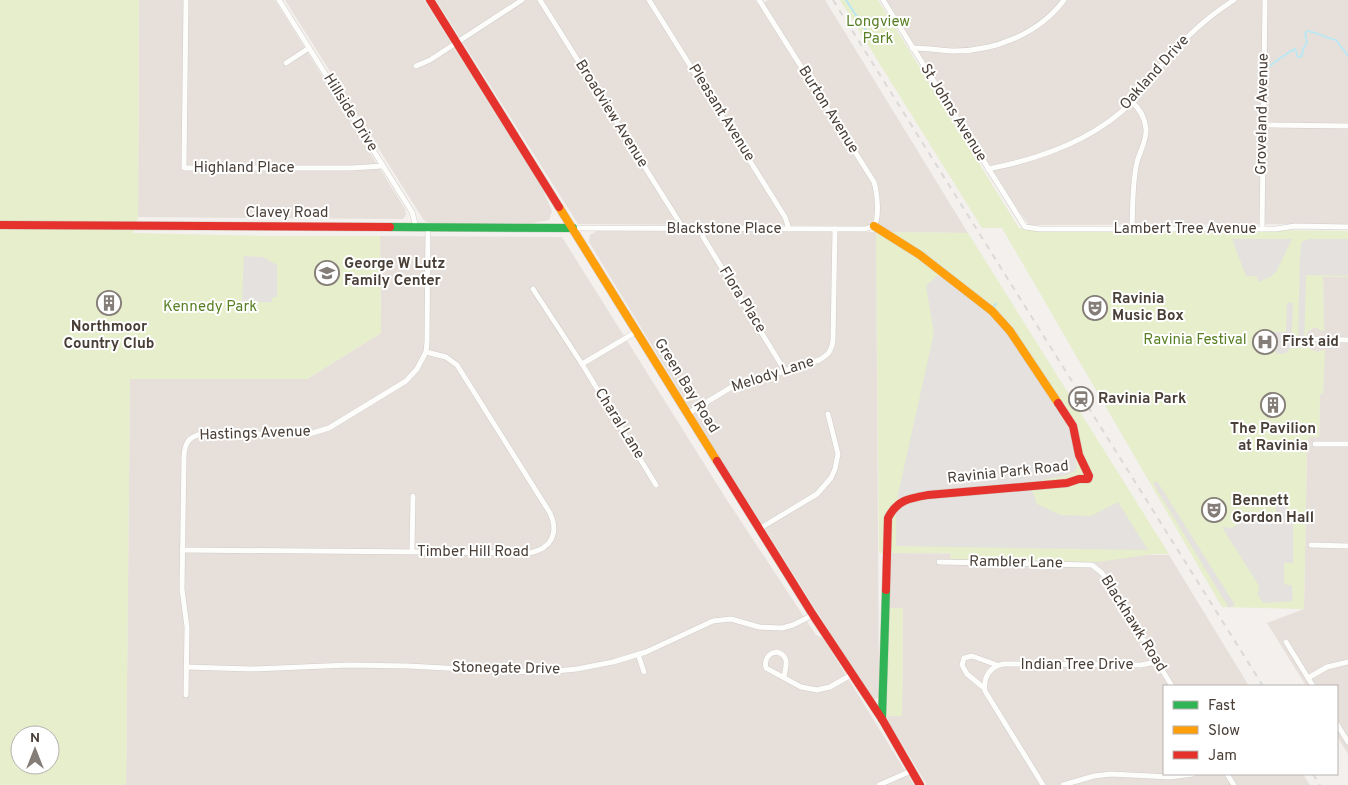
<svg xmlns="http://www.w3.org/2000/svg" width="1348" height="785" viewBox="0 0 1348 785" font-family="Overpass,sans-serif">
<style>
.residential{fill:#e7e0da}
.green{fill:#e6eecc;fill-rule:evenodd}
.parking{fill:#e5e1de}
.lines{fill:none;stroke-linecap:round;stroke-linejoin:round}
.stream{stroke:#bce7f3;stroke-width:2}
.street-casing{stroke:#d0ccc8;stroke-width:6}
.fast-casing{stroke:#d4cdc4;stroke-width:9}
.slow-casing{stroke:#d4cdc4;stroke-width:9}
.jam-casing{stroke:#d4cdc4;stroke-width:9}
.street{stroke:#fdfdfc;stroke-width:5}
.fast{stroke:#30b455;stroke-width:8}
.slow{stroke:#ff9f0a;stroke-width:8}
.jam{stroke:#e5322d;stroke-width:8}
.rail{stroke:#dadad9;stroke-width:2;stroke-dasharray:6 6;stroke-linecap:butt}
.labels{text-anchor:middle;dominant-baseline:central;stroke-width:4;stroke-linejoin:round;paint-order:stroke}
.park-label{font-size:15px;fill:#5a8026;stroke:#fff}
.street-label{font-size:15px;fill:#4a3f37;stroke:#fff}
.poi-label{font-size:15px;font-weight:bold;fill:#4a3f37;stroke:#fff;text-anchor:start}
</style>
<rect width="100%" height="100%" fill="#f3f0ed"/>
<!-- residential -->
<g class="residential">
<path d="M139,0H275L405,209L406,215L403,219L138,217Z"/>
<path d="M285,0H424L543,190L552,211L549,220L533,223H432L426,222L423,219Z"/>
<path d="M436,0H755L759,6L768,0H825L968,233L889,232L880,226L578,224Z"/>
<path d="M885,0H1348V224L1029,225L1013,203Z"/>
<path d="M597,231L876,232L879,690V697L875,700L872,699L713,446L589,242L590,235Z"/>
<path d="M380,236L562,237L725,497L816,635L823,638L914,785H126L130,379H307L381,333Z"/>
<path d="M1323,277H1348V754L1337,736V686H1306L1267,623L1304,609L1307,443L1309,437H1319L1320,394H1323L1324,350L1318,352L1311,350L1305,343L1307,332L1315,327L1324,331Z"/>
<path d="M889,553L1169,555L1249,686H1164V774H1303L1310,785H927L888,721L887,716H902L903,609L889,608Z"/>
</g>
<!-- green -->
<g class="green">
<path d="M0,0H139L138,217L133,233L269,236H380L381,333L307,379H130L126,785H0ZM20,735H50V765H20Z"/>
<path d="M840,0H878L1019,228L1348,231V277H1323L1324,332L1315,327L1307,332L1305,343L1311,350L1318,352L1325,349L1323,394H1320L1319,437H1309L1307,443L1304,609L1222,607L1002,228H982Z"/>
<path d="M876,232L968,233L1169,554H1153L1098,562L950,559L951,553H879Z"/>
<path d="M889,608H903L902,716H887Z"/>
</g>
<!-- parking -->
<g class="parking">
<path d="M1232,239H1292L1276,272L1270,277L1258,282L1257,276H1246Z"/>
<path d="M1309,239H1348V276L1306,275L1304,347H1298L1300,256L1301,244L1303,241Z"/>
<path d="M244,256L263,257L277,265V297H272V302H242Z"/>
<path d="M937,276L946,279L965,294L993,317L1010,337L1069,428L1072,437L1077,466L1075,471L1067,475L1038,481L933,491L897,499L934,333L926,286Z"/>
<path d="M1287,303H1293L1291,347L1286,353L1278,354L1273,350L1272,347L1273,332H1286Z"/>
<path d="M1157,481L1235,605L1229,608L1153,483Z"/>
<path d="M1032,490L1037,504L1060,515L1091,516L1118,502L1148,550L896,546V512L902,507L913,502L933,498Z"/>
<path d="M1276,505H1287V517H1293V563H1284V584L1292,586L1293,601L1263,603L1257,593L1259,591V586L1222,527L1232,528L1241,522L1240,517L1249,511L1253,517H1276Z"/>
</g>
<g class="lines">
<!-- stream -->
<g class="stream">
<path d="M846,0L869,35"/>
<path d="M1268,67C1274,63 1291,50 1295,49L1298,57L1302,56L1303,49L1307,43L1305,34L1307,31C1317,32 1325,38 1336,40L1348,56"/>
<path d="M992,308L996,304"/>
</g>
<defs>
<g id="street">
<path d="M186,0L184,168H351L383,166"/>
<path d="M279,0L412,212L416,227"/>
<path d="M540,0L683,228"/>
<path d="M649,0L785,217L789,229"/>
<path d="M883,0L1025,227L1040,229H1276L1295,226L1348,227"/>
<path d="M912,48C926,48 938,50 951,51C993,52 1039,34 1064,0"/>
<path d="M286,63L309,48"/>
<path d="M416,66L430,60L522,0"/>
<path d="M1132,102C1140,109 1145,118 1146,129C1147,140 1140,151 1137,162C1132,184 1133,206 1132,228"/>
<path d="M1263,125L1348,126"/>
<path d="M988,169C1040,159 1093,141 1132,102C1143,91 1151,78 1161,66C1182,40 1206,18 1234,0"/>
<path d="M573,228L865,229L874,226C880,217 877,192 874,182L759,0"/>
<path d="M702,229L703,237L785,371"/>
<path d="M1262,229L1265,0"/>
<path d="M533,289L582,364L656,485"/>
<path d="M1317,339L1348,340"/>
<path d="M582,364L636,332"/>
<path d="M687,414L730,388L819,360C828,355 831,352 833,341L835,229"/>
<path d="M1315,444H1348"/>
<path d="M759,529L817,494L831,478L835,469L838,454L828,414"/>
<path d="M1311,545L1348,546"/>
<path d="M182,550L530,553C552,548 559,533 550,513L457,365L446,357L426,352"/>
<path d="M412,551L413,496"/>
<path d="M939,562L1092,565L1102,573L1172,686"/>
<path d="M1286,642L1313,686"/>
<path d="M638,654L644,672"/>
<path d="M186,667L251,669L349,665L408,666L502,671L545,672L577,669L613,662L646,652L713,621L731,619L759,627L782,628L793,625L813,615"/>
<path d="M784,677C786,666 790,656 777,652C768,653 764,660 766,668L801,687L817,690L830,687L851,675"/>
<path d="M1308,678L1327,667L1348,662"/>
<path d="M984,688L967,674L962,665L964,658L972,656L997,665"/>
<path d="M186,695L187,627L182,589L184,456C185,442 189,437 201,434H309L329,428L406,381L417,369L426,352L427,342L428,227"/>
<path d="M1337,724L1348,742"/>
<path d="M1227,774L1234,785"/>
<path d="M879,785L911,771"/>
<path d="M1043,785L985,691C983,677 990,666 1004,664L1141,665L1156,662"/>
<path d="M1063,785L1094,776L1111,774L1170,777L1193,774"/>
</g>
<g id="fast">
<path d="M390,227L573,228"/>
<path d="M882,719L886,590"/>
</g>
<g id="slow">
<path d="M559,207L717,461"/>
<path d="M874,226L920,255L992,311L1010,331L1058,403"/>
</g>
<g id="jam">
<path d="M430,0L559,207"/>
<path d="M0,225L390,227"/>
<path d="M717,461L813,615L882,719L920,785"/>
<path d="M886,590L888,518C897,500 910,498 928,495L1067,483L1079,479H1088L1089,476L1079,455L1073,426L1058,403"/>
</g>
</defs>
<!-- street casing -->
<use href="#street" class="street-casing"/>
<!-- fast casing -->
<use href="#fast" class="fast-casing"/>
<!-- slow casing -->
<use href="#slow" class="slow-casing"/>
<!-- jam casing -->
<use href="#jam" class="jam-casing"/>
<!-- street -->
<use href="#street" class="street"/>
<!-- fast -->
<use href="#fast" class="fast"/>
<!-- slow -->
<use href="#slow" class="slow"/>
<!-- jam -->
<use href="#jam" class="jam"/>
<!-- rail -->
<g class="rail">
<path d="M833,0L1263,686"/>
<path d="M1313,774L1320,785"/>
</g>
</g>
<!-- icons -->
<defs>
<symbol id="school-ring" viewBox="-11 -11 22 22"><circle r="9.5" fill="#fff" stroke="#857d77" stroke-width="1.5"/><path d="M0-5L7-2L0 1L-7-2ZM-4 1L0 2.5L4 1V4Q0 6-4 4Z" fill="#857d77"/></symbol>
<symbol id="building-ring" viewBox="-11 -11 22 22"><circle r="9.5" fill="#fff" stroke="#857d77" stroke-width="1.5"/><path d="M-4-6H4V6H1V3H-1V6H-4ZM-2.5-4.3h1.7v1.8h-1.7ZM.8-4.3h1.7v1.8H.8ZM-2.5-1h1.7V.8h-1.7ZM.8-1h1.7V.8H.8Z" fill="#857d77"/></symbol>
<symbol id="theatre-ring" viewBox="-11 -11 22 22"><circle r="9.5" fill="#fff" stroke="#857d77" stroke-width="1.5"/><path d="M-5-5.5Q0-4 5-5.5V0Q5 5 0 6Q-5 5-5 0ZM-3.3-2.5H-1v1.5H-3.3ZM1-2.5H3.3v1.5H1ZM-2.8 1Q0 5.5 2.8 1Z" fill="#857d77"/></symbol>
<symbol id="hospital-ring" viewBox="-11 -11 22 22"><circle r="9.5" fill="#fff" stroke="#857d77" stroke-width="1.5"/><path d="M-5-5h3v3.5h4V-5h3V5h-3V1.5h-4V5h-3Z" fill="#857d77"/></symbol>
<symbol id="station-ring" viewBox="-11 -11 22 22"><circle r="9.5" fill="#fff" stroke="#857d77" stroke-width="1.5"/><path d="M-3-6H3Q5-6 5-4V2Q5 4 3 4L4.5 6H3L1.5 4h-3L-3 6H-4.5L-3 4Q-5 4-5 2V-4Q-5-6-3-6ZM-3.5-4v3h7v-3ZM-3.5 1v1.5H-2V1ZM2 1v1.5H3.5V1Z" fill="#857d77"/></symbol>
</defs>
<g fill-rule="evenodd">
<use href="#school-ring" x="313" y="259" width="28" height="28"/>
<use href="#building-ring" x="95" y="289" width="28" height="28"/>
<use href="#theatre-ring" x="1081" y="294" width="28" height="28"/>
<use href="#hospital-ring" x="1251" y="328" width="28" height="28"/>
<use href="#station-ring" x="1067" y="385" width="28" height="28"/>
<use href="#building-ring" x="1259" y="391" width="28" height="28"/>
<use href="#theatre-ring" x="1200" y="496" width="28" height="28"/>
</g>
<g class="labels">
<!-- park labels -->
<g class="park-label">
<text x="878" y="22">Longview<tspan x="878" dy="17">Park</tspan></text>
<text x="210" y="307">Kennedy Park</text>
<text x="1195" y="340">Ravinia Festival</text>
</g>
<!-- street labels -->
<g class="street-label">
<text transform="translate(1155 73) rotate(-48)">Oakland Drive</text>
<text transform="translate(828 110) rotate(58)">Burton Avenue</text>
<text transform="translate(350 113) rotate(58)">Hillside Drive</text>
<text transform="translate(721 113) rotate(58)">Pleasant Avenue</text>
<text transform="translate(953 113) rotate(58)">St Johns Avenue</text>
<text transform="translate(611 114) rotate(58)">Broadview Avenue</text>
<text transform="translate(1263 114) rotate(-89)">Groveland Avenue</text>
<text x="244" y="168">Highland Place</text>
<text x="287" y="213">Clavey Road</text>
<text x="724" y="229">Blackstone Place</text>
<text x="1185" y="229">Lambert Tree Avenue</text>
<text transform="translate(742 300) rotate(58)">Flora Place</text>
<text transform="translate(773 375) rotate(-18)">Melody Lane</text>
<text transform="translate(686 386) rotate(58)">Green Bay Road</text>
<text transform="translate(619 424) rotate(58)">Charal Lane</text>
<text transform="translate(255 434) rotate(-2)">Hastings Avenue</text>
<text transform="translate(1008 473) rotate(-6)">Ravinia Park Road</text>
<text x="473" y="552">Timber Hill Road</text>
<text transform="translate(1016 563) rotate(1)">Rambler Lane</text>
<text transform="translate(1133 624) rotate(58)">Blackhawk Road</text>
<text x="1077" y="665">Indian Tree Drive</text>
<text transform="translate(506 669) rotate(1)">Stonegate Drive</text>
</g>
<!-- poi labels -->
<g class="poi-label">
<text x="344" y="264">George W Lutz<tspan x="344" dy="17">Family Center</tspan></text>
<text x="1112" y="299">Ravinia<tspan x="1112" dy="17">Music Box</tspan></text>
<text x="109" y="327" text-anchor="middle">Northmoor<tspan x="109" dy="17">Country Club</tspan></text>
<text x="1282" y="342">First aid</text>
<text x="1098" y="399">Ravinia Park</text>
<text x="1273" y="429" text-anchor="middle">The Pavilion<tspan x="1273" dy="17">at Ravinia</tspan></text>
<text x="1232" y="501">Bennett<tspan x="1232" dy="17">Gordon Hall</tspan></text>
</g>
</g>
<!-- legend -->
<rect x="1163" y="685" width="175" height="90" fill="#ffffff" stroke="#b7b2af"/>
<rect x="1173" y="701" width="25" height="8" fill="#30b455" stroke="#b7b2af"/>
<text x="1208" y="710" font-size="15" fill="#4a3f37">Fast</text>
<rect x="1173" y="726" width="25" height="8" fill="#ff9f0a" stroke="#b7b2af"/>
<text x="1208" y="735" font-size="15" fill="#4a3f37">Slow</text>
<rect x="1173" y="751" width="25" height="8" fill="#e5322d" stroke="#b7b2af"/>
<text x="1208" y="760" font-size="15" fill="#4a3f37">Jam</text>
<!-- north arrow -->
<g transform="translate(35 750)"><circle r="24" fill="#ffffff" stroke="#b7b2af"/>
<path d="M0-4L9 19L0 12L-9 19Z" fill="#857d77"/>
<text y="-8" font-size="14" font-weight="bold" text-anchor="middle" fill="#4a3f37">N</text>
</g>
</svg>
